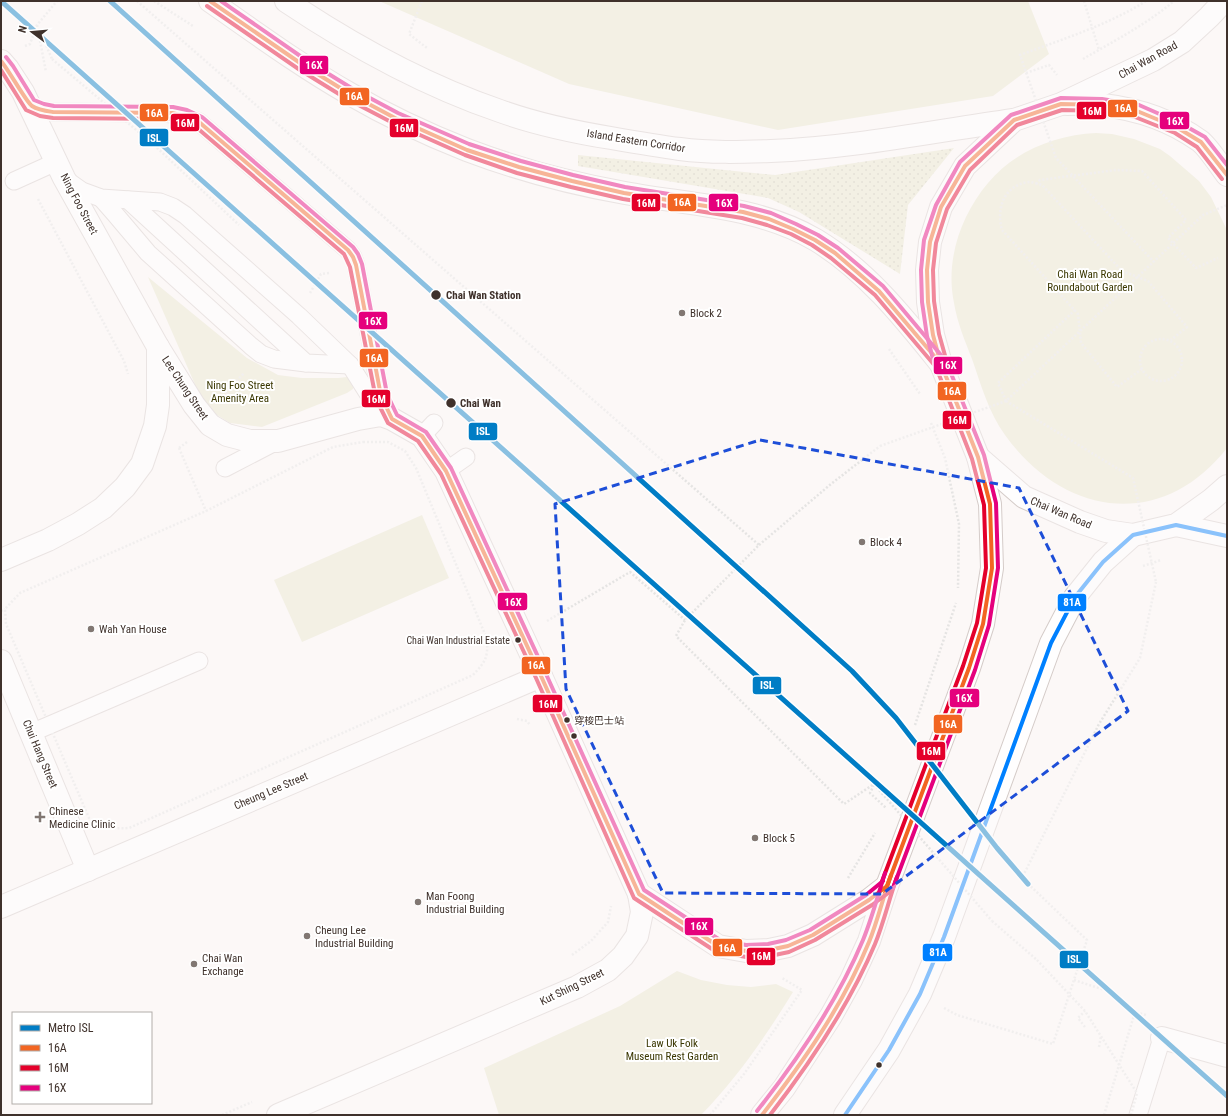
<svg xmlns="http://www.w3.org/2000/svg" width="1228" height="1116" viewBox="0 0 1228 1116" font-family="'Roboto Condensed','Noto Sans TC',sans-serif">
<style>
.grass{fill:url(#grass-dots)}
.green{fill:#e9e6cd}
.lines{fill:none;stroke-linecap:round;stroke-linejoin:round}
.lane-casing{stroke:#d5ccc9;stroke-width:19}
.street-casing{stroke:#d5ccc9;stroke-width:24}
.secondary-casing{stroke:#d5ccc9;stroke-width:24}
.primary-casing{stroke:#d5ccc9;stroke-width:24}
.highway-casing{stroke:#d5ccc9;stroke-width:24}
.path{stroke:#e5e4e3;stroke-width:2.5;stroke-dasharray:2 2;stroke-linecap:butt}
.lane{stroke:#fffefe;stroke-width:17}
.street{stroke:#fffefe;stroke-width:22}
.secondary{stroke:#fffefe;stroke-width:22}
.primary{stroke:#fffefe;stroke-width:22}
.highway{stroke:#fffefe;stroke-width:22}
.path-bridge{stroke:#e5e4e3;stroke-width:2.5;stroke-dasharray:2 2;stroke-linecap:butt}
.bus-1-casing{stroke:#fff;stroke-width:7}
.bus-2-casing{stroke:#fff;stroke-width:7}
.bus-3-casing{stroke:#fff;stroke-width:7}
.bus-4-casing{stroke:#fff;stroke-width:7}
.bus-1{stroke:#f26522;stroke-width:4}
.bus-2{stroke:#e4002b;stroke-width:4}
.bus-3{stroke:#e5007d;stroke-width:4}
.bus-4{stroke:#0080ff;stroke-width:4}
.metro-1-casing{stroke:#fff;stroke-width:8}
.metro-1{stroke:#007dc5;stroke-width:5}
.marked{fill:none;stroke:#1d4ed8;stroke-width:3;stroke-dasharray:8 5;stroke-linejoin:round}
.stop-dot{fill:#3f312b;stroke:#fff;stroke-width:1.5}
.poi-dot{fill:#817772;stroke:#fff;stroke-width:1.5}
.labels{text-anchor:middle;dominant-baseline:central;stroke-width:4;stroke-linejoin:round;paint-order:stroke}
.bus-label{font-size:10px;fill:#3f312b;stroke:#fff;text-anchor:end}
.street-label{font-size:11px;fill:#3f312b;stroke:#fff}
.park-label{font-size:11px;fill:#3a3701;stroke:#fff}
.stop-label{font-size:11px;font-weight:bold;fill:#3f312b;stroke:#fff;text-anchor:start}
.poi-label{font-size:11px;fill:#3f312b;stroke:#fff;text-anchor:start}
.line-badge{stroke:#fff;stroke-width:1.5}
.badge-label{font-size:11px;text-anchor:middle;font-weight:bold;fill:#fff}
</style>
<defs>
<pattern id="grass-dots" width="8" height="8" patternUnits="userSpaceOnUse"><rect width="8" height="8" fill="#e9e6cd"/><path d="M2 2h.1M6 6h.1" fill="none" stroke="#c9c6b0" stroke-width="1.8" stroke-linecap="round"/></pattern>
</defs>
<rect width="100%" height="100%" fill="#fcf8f7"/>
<!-- grass -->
<path class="grass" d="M954,148L908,205L900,274L799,212L768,198L578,166V155L775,175Z"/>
<!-- green -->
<g class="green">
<path d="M379,1H1028L1049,54L993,96L778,130L569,84Z"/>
<path d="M1096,133L1112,134L1134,139L1160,149L1170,156L1199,181L1211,197L1227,230V448C1162,531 1064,517 1005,435C989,413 981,385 972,359C965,341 957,322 954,303C945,260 961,215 988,183C1015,151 1055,135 1096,133Z"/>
<path d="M148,277L247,358L278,375L302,378H338L347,377L350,378L353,383V389L347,393L262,427L230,423L217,415L207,405L197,389Z"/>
<path d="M422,515L449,578L302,642L274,580Z"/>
<path d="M677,971L701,980L727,985L751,987L776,984L793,992C766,1036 737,1078 701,1115H499L484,1068L620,1006Z"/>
</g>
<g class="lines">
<defs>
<g id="lane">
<path d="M30,105L42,110L53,112L155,113C172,113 183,115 199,122L348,250L353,257L356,265L381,396L392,419"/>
<path d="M65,179L82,191L101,198L160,202L173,207L185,215L299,316L350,365L381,414"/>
<path d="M14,181L56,162"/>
<path d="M101,198L115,214L148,253L251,346L261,354L274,359L306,363"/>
<path d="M128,200L306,363L350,365"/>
<path d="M422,436L434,423"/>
<path d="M225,468L277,441"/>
<path d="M446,471L466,457"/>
<path d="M31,733L199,661"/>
<path d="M1138,1115L1162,1038"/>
</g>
<g id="street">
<path d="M1,560L48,540L78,524L103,508L125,487L142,464L155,426L158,405V347"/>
<path d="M1,661L88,870"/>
<path d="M1,907L541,676"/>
<path d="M1162,1038L1227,1056"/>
<path d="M278,1115L577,987L608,970L623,956L637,936L642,912L639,894"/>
</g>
<g id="secondary">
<path d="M1,61L8,69L23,92L64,178L158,347L194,405L210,425L227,435L250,441H278L358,419L381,415L392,419L422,436L446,471L541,676L639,894"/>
<path d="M1176,525L1227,536"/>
</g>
<g id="primary">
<path d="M1067,104C1079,104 1091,103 1103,105C1137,109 1172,121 1200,141C1209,148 1220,166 1227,175"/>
<path d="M978,457L1024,497L1080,522L1106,531L1133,535L1176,525L1211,500L1227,486"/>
<path d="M639,894L718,946L746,951L769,950L788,946L813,935L869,900L887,886"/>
<path d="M762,1115L784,1088L831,1016L851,980L869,941L887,886L969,668L983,624L992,568L990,504L978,457L941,364L933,335L928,302L927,270L930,242L941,207L965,166L1014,120L1061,104L1153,60L1182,42L1209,17L1224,1"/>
<path d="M845,1115L889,1050L920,994L944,937L1051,643L1075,597L1103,562L1133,535"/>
</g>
<g id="highway">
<path d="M210,1C256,33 301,66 350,94C386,115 429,135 467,150C517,169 574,184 625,193C689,205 758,206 816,240C867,271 904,318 941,364"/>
<path d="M286,1C353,46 424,85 500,111C536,124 574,132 611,138C634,142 657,146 680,149C710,153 741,152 771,151C853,148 934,131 1014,120"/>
</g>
</defs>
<!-- lane casing -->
<use href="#lane" class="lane-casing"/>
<!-- street casing -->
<use href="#street" class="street-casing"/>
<!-- secondary casing -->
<use href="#secondary" class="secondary-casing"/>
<!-- primary casing -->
<use href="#primary" class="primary-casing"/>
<!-- highway casing -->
<use href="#highway" class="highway-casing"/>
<!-- path -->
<g class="path">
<path d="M137,1L759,545L685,620L676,636L844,804L874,784"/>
<path d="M154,1L193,26"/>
<path d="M422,1L409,34L427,48"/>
<path d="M1084,1L1099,50"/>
<path d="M37,25L46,72"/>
<path d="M40,31L52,59"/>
<path d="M25,46L30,44L37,25L57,1"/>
<path d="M1083,59C1114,41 1147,24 1174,1"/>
<path d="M1026,73L1049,65L1057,75"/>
<path d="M154,145L239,225"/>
<path d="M1036,184L1040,180L1116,170L1142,171L1186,220L1168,238L1196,268L1218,258"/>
<path d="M38,199L124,361L128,374"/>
<path d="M310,293L321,274L330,273"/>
<circle cx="1161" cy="360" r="21"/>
<path d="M889,349L920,394"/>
<path d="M1142,369L1117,387L1081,343L1078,314L1002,230C996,208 1004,185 1029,182C1033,182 1038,184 1042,185L1122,271L1148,281L1187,327L1171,340"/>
<path d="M223,396L244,373"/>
<path d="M1006,401L998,383L1075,310"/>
<path d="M931,423L945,458L959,524L958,588"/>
<path d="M363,442H388L405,451L416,468L487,639C488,658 486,661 473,675L129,828C111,829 104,828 89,818L6,624L5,609L20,593L206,511L333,447Z"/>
<path d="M179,448L187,442"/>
<path d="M179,448L206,511"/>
<path d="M759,545L831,484L880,446"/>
<path d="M1143,566L1161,560"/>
<path d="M1,611L5,609"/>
<path d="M547,621L630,572L685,620"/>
<path d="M517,719L527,721L530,725"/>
<path d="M915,725L956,603"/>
<path d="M874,785L870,793L886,808"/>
<path d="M848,878L875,833"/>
<path d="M992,921L1037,960"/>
<path d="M572,955L591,941L608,922L611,906"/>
<path d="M1074,980L1117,994L1135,1012L1146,1015"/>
<path d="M944,1008L957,1015L1053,1044L1087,940L1022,878L1099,724L1140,658L1156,582"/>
<path d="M1085,1027L1078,1018L1085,1011"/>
<path d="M1099,1047L1101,1036"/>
<path d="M222,1115L252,1102"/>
<path d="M710,1115L744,1074L802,990L782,978"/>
<path d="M1104,1115L1135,1012"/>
</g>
<!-- lane -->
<use href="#lane" class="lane"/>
<!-- street -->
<use href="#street" class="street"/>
<!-- secondary -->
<use href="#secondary" class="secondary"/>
<!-- primary -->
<use href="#primary" class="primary"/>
<!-- highway -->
<use href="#highway" class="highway"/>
<!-- path-bridge -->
<g class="path-bridge">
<path d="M1146,1C1108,25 1063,39 1020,55L1056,158L1154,262"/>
<path d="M52,59L154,145"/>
<path d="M1006,401L1133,478L1156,582"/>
<path d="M880,446L1006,401L1203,215L1227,205"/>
<path d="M874,784L992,921"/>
<path d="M1037,960L1085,1011L1137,1093L1131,1115"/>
</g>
<defs>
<g id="bus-1">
<path d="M210,1L303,65L350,94L395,118L467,150L519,167L572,181L624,193L743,212L769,219L793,229L815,240L835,253L879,291L941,364L978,457L990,504L992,568L983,624L969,668L887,886"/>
<path d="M1,61C9,70 26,102 32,106C38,110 46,111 53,112L172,113L185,116L199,122L348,250L353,257L356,265L381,396L392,419L422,436L446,471L541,676L639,894L718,946L746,951L769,950L788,946L813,935L869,900L887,886"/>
<path d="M940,361L933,335L928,302L927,270L930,242L941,207L965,166L1014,120L1061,104L1102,105L1137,111L1178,128L1201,142L1227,175"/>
<path d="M762,1115C804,1061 843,1005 869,942C878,920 883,897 891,875"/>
</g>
<g id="bus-2">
<path d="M207,6L300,70L347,99L393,123L465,155L517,173L571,187L623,199L742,218L767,225L791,234L812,245L831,258L875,295L936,367L972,459L984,505L986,568L977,623L963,666L881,884"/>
<path d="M1,70L26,110L40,116L53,118L171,119L183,122L196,127L344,254L350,267L376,399L388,423L418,441L441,474L536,678L634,898L715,951L746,957L770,956L789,952L815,940L872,905L891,891"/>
<path d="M946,359L939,334L934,301L933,270L936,243L947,209L970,170L1017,125L1062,110L1101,111L1135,117L1175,133L1197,147L1222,179"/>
<path d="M770,1115C811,1062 849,1006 875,944C884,922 889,899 897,877"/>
</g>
<g id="bus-3">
<path d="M221,1L306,60L353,89L398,113L469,144L521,161L573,175L625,187L744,206L771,213L796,224L818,235L838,248L883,286L946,361L984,455L996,503L998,568L989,625L975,670L893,888"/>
<path d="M6,57L13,66L34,100L44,104L54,106L173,107L187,110L202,117L353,247L358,254L362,264L387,394L397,415L426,432L451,468L546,674L644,890L720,940L746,945L768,944L786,940L810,930L866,895L883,881"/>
<path d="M934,363L927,336L922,302L921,270L924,240L936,205L960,162L1011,115L1061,98L1102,99L1139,105L1180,123L1205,137L1227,165"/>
<path d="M757,1111C799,1058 837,1002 863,940C872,918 878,895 885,873"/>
</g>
<path id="bus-4" d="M845,1115L889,1050L920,994L944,937L1051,643L1075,597L1103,562L1133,535L1176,525L1227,536"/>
</defs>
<!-- bus-1 casing -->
<use href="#bus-1" class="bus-1-casing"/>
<!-- bus-2 casing -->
<use href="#bus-2" class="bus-2-casing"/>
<!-- bus-3 casing -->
<use href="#bus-3" class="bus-3-casing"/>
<!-- bus-4 casing -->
<use href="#bus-4" class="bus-4-casing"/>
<!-- bus-1 -->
<use href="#bus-1" class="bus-1"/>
<!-- bus-2 -->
<use href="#bus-2" class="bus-2"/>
<!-- bus-3 -->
<use href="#bus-3" class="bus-3"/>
<!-- bus-4 -->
<use href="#bus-4" class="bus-4"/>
<defs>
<g id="metro-1">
<path d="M1,1L1227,1096"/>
<path d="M110,1L852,671L896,718L997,848L1028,884"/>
</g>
</defs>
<!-- metro-1 casing -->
<use href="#metro-1" class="metro-1-casing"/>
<!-- metro-1 -->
<use href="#metro-1" class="metro-1"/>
</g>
<!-- marked area -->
<path d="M0 0H1228V1116H0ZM760,440L1019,488L1128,711L882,894L663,893L566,689L555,504Z" fill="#fcf8f7" fill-opacity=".55" fill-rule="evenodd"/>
<path class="marked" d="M760,440L1019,488L1128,711L882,894L663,893L566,689L555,504Z"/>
<!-- markers -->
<g class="stop-dot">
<circle cx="436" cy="295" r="5.5"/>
<circle cx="451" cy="403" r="5.5"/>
<circle cx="518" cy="640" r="3.5"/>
<circle cx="567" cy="720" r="3.5"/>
<circle cx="574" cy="736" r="3.5"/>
<circle cx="879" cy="1065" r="3.5"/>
</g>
<g class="poi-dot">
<circle cx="682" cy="313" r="4"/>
<circle cx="862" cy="542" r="4"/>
<circle cx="91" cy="629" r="4"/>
<path d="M38 811h4v4h4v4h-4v4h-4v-4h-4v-4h4z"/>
<circle cx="755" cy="838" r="4"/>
<circle cx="418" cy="902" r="4"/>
<circle cx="307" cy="936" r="4"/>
<circle cx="194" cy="964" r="4"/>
</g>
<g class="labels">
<!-- bus labels -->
<g class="bus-label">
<text x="510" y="640">Chai Wan Industrial Estate</text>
<text x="574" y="720" text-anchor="start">穿梭巴士站</text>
</g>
<!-- street labels -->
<g class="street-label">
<text transform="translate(1148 60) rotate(-29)">Chai Wan Road</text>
<text transform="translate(636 141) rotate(9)">Island Eastern Corridor</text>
<text transform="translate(79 204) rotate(62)">Ning Foo Street</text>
<text transform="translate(185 388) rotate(56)">Lee Chung Street</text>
<text transform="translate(1061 513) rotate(23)">Chai Wan Road</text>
<text transform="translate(40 754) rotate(67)">Chui Hang Street</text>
<text transform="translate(271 791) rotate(-23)">Cheung Lee Street</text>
<text transform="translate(572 987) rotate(-26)">Kut Shing Street</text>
</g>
<!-- park labels -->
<g class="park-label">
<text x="1090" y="274">Chai Wan Road<tspan x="1090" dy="13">Roundabout Garden</tspan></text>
<text x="240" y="385">Ning Foo Street<tspan x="240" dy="13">Amenity Area</tspan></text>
<text x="672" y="1043">Law Uk Folk<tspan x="672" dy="13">Museum Rest Garden</tspan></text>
</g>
<!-- stop labels -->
<g class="stop-label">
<text x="446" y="295">Chai Wan Station</text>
<text x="460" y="403">Chai Wan</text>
</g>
<!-- poi labels -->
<g class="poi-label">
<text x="690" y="313">Block 2</text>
<text x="870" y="542">Block 4</text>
<text x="99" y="629">Wah Yan House</text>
<text x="49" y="811">Chinese<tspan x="49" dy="13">Medicine Clinic</tspan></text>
<text x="763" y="838">Block 5</text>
<text x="426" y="896">Man Foong<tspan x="426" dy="13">Industrial Building</tspan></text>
<text x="315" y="930">Cheung Lee<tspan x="315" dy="13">Industrial Building</tspan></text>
<text x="202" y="958">Chai Wan<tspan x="202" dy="13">Exchange</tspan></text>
</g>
</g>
<g class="line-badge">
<rect x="299" y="55" width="30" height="20" rx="4" fill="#e5007d"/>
<rect x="339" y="87" width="31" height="19" rx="4" fill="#f26522"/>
<rect x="1107" y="99" width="31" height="19" rx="4" fill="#f26522"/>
<rect x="1076" y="101" width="31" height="19" rx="4" fill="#e4002b"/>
<rect x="139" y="103" width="30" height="19" rx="4" fill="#f26522"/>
<rect x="1159" y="111" width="31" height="19" rx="4" fill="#e5007d"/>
<rect x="170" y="113" width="30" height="19" rx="4" fill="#e4002b"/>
<rect x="389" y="118" width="30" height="20" rx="4" fill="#e4002b"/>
<rect x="139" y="128" width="30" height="19" rx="4" fill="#007dc5"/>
<rect x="667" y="193" width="30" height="19" rx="4" fill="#f26522"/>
<rect x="631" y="193" width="30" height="19" rx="4" fill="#e4002b"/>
<rect x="708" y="193" width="31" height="19" rx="4" fill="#e5007d"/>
<rect x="358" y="311" width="30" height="19" rx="4" fill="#e5007d"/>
<rect x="359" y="348" width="30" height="20" rx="4" fill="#f26522"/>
<rect x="933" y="356" width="30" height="19" rx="4" fill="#e5007d"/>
<rect x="937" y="381" width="30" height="20" rx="4" fill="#f26522"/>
<rect x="361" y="389" width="30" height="19" rx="4" fill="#e4002b"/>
<rect x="942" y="410" width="30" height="20" rx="4" fill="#e4002b"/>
<rect x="468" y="422" width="30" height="19" rx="4" fill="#007dc5"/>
<rect x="497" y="592" width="31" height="19" rx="4" fill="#e5007d"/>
<rect x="1057" y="593" width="30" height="19" rx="4" fill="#0080ff"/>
<rect x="521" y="656" width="30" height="19" rx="4" fill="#f26522"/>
<rect x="752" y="676" width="30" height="19" rx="4" fill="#007dc5"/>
<rect x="949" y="688" width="31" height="20" rx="4" fill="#e5007d"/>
<rect x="532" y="694" width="31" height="19" rx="4" fill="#e4002b"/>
<rect x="933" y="714" width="30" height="20" rx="4" fill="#f26522"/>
<rect x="916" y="741" width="30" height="20" rx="4" fill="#e4002b"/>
<rect x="684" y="917" width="30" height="19" rx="4" fill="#e5007d"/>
<rect x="712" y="938" width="31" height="19" rx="4" fill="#f26522"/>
<rect x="922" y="943" width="31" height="19" rx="4" fill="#0080ff"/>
<rect x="746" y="947" width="30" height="19" rx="4" fill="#e4002b"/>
<rect x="1059" y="950" width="30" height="19" rx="4" fill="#007dc5"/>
</g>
<g class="badge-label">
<text x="314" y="69">16X</text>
<text x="354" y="100">16A</text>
<text x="1123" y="112">16A</text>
<text x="1092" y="115">16M</text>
<text x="154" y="117">16A</text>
<text x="1175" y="125">16X</text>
<text x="185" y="127">16M</text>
<text x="404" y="132">16M</text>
<text x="154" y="142">ISL</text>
<text x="682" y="206">16A</text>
<text x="646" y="207">16M</text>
<text x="724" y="207">16X</text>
<text x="373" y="325">16X</text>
<text x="374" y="362">16A</text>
<text x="948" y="369">16X</text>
<text x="952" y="395">16A</text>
<text x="376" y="403">16M</text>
<text x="957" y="424">16M</text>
<text x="483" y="435">ISL</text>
<text x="513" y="606">16X</text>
<text x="1072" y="606">81A</text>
<text x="536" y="669">16A</text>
<text x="767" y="689">ISL</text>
<text x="964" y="702">16X</text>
<text x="548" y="708">16M</text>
<text x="948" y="728">16A</text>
<text x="931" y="755">16M</text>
<text x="699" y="930">16X</text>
<text x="727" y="952">16A</text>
<text x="938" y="956">81A</text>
<text x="761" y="960">16M</text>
<text x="1074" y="963">ISL</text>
</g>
<!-- border -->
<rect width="1228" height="1116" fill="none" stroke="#3f312b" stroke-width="4"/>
<!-- legend -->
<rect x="12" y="1012" width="140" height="92" fill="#ffffff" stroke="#b2adaa"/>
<rect x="20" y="1025" width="20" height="6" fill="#007dc5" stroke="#b2adaa"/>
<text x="48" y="1032" font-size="12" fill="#3f312b">Metro ISL</text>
<rect x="20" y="1045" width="20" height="6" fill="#f26522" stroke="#b2adaa"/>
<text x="48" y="1052" font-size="12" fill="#3f312b">16A</text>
<rect x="20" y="1065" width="20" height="6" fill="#e4002b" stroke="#b2adaa"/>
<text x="48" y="1072" font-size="12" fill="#3f312b">16M</text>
<rect x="20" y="1085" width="20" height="6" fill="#e5007d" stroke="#b2adaa"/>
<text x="48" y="1092" font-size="12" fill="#3f312b">16X</text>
<!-- north arrow -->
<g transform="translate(32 32) rotate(286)" stroke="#ffffff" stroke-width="3" paint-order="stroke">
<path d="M0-3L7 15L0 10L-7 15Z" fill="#3f312b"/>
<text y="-6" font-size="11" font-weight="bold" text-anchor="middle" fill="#3f312b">N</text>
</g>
</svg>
